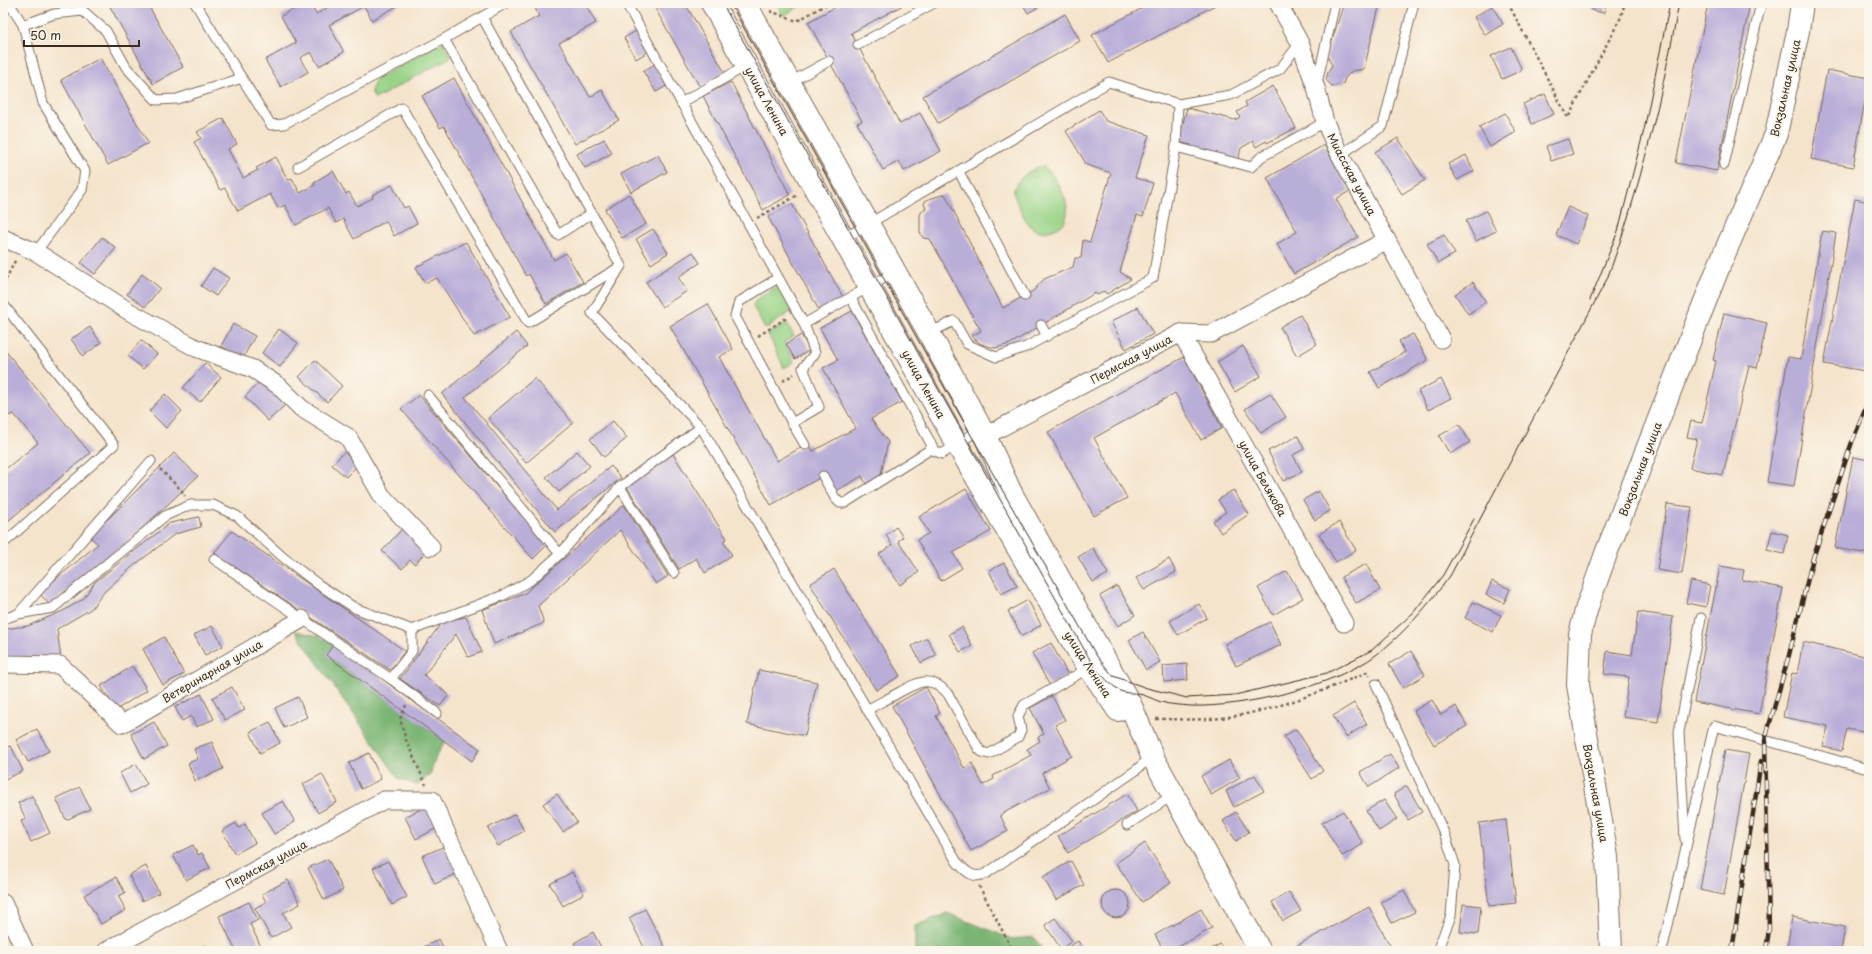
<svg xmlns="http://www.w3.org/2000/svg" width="1872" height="954" viewBox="0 0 1872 954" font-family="'Playpen Sans',sans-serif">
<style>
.green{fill:#98d386;stroke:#6a7e52}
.forest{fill:#7ab573;stroke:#5a7048}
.building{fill:#b9aed8}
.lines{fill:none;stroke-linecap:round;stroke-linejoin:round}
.lane-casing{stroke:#7c6b5b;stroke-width:11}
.street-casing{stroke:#7c6b5b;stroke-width:19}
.secondary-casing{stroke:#7c6b5b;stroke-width:24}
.path{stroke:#7c6b5b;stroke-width:2.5;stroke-dasharray:3 3;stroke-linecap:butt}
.lane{stroke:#fff;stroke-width:9}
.street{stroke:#fff;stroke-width:17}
.secondary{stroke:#fff;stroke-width:22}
.tram{stroke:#3b2a1e;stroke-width:1}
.rail-casing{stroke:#3b2a1e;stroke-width:4.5}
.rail{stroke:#fbf7ec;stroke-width:3;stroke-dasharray:9;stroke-linecap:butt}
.labels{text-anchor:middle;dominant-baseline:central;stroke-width:3.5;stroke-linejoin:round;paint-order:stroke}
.street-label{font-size:11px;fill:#3b2a1e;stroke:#fbf7ec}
</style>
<rect width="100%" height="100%" fill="#fbf7ec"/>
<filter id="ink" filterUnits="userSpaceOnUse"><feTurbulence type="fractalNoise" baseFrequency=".025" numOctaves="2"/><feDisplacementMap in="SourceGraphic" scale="8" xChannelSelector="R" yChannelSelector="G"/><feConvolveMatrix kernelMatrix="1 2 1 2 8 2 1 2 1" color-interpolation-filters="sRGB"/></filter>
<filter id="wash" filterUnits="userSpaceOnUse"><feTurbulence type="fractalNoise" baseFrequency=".012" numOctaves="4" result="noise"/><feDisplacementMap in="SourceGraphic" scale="16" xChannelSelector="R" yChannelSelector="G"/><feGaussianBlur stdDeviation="0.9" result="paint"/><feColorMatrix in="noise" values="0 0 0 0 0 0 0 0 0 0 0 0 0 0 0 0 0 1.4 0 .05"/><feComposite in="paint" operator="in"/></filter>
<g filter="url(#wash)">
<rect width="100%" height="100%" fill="#f5e4cc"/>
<!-- green -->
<g class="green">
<path d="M776,3H805L783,16Z"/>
<path d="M443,42L451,57L375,99L371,91L376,79Z"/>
<path d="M1038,167H1045C1059,180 1083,222 1052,230C1046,232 1039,232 1034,229C1026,225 1016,201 1013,192C1018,179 1025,173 1038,167Z"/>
<path d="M780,285L793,310L765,329L753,306L756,300Z"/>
<path d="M787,323L794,336L784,342L794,362L784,368L768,334Z"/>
</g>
<!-- forest -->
<g class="forest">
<path d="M295,631L319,636L334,644L326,655L445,741L436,757L430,775L417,785L399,779Z"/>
<path d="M947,913L1012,939L1034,937L1044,951H915V926Z"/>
</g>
<g id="blocks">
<!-- building -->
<g class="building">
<path d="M108,3H147L183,67L153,84Z"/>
<path d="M305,3H310L316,14L327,8L324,3H398L399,5L372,20L364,6L329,25L344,52L319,66L311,52L300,58L308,72L281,87L265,60L296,43L281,16Z"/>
<path d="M538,3H585L596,23L559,43L590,97L602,90L619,120L575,144L511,32L539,16L534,6Z"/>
<path d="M652,3H685L725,73L700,87Z"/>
<path d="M843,3H907L851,33L900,124L920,113L941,151L904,171L899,161L883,170L857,123L862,121L808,22Z"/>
<path d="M1022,3H1046L1028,13Z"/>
<path d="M1152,3H1219L1108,63L1092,35Z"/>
<path d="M1344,3H1380L1364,69L1352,71L1345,78L1343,84L1332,86L1326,80L1328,72L1332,65L1327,56Z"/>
<path d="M1592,3H1606L1604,13L1591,10Z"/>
<path d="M1708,3H1750L1717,171L1676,163Z"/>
<path d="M1492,6L1503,24L1485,35L1474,17Z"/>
<path d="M1065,14L1080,41L938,123L923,96Z"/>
<path d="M636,31L649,51L636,59L624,38Z"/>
<path d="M1511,47L1522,70L1502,79L1491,56Z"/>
<path d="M100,58L148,143L108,165L61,80Z"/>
<path d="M655,64L668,85L656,92L643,71Z"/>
<path d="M1827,70L1869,78L1853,167L1811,159Z"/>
<path d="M454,78L554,260L566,253L583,282L546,304L529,274L526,276L444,126L440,128L422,96Z"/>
<path d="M731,82L790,195L763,210L703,96Z"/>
<path d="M1273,86L1296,128L1267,143L1266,141L1256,147L1253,141L1241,148L1238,161L1191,147V145L1178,142L1187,108L1235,120L1240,117L1237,112L1247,106L1245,102Z"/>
<path d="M1545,94L1554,114L1532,124L1523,104Z"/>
<path d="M1099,110L1106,121L1149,135L1135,178L1153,183L1143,217L1137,215L1120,272L1131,279L1107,294L1104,291L1098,295L1095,293L1010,344L995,348L981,344L971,336L981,331L930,239L923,238L920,232V215L922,211L926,209L924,204L926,200L945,194L1003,308L1033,291L1044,279L1073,267L1075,258H1081L1083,240L1090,242L1111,173L1084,164L1085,162L1066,131Z"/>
<path d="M1505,113L1516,132L1490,147L1479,127Z"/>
<path d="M223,118L237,144L228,149L243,178L258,170L256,168L276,157L288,180L292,178L300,193L315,185L314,182L333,171L346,194L349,192L357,206L373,198L372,195L392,185L404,208L408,206L417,223L394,236L386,221L354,239L343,219L336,223L328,208L296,225L285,205L278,208L270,194L238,211L225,188L220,190L194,142L201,138L197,132Z"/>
<path d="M1398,138L1425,180L1402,194L1375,152Z"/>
<path d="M604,139L612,153L585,168L577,154Z"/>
<path d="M1568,139L1573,154L1551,161L1546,146Z"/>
<path d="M1324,145L1350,191L1336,199L1358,237L1294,274L1277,244L1297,232L1267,178Z"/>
<path d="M658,155L667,172L631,192L621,174Z"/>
<path d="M1466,155L1474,171L1457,180L1448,164Z"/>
<path d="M629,194L646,224L622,238L605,209Z"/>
<path d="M1855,199L1869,202V352L1865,371L1824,364Z"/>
<path d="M792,204L844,299L820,312L768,217Z"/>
<path d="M1568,207L1588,216L1576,244L1556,235Z"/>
<path d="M1486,211L1496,231L1476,241L1466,221Z"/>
<path d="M653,229L668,253L651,264L636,239Z"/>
<path d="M1822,231L1836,233L1794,486L1767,482L1788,357L1801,359Z"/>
<path d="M1444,235L1455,254L1438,263L1427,244Z"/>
<path d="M102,237L116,248L95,274L81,263Z"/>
<path d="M466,242L510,317L474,336L437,278L425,283L416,267Z"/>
<path d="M693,252L700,263L678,277L687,291L662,307L646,282Z"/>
<path d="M213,268L229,278L216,296L201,286Z"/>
<path d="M142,274L160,288L145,307L127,294Z"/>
<path d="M1473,282L1486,302L1468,314L1455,294Z"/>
<path d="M708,304L733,349L719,357L777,461L809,443L813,451L856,428L823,368L838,360L820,328L852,311L902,402L871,419L888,442L880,478L867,486L862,476L836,491L823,476L771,505L670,326Z"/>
<path d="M1138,307L1153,334L1126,349L1111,322Z"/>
<path d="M1724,313L1767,323L1757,368L1749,366L1723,475L1690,468L1697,439L1687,437L1691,421L1702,423L1716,361L1713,360Z"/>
<path d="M1300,315L1317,344L1297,356L1280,327Z"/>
<path d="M233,324L255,336L243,358L221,346Z"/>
<path d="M90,327L101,343L83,356L71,339Z"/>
<path d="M279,329L298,343L280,367L262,353Z"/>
<path d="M516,332L527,346L465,397L557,510L611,466L621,478L555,532L442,394Z"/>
<path d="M1413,334L1428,360L1379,388L1370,372L1405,352L1399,341Z"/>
<path d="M801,335L810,350L795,359L786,344Z"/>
<path d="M141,340L157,354L143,369L128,356Z"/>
<path d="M1243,346L1261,376L1235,392L1217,362Z"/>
<path d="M3,348L90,453L3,525V471L38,443L13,413L10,416L3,408Z"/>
<path d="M1184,357L1222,428L1201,440L1175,393L1094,438L1127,498L1094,516L1048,432Z"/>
<path d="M315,360L342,386L327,402L299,377Z"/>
<path d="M205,363L221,377L200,402L183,388Z"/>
<path d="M535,378L573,423L526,463L488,418Z"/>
<path d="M262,379L286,404L268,421L245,397Z"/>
<path d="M1441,379L1451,398L1428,410L1418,391Z"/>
<path d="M1270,393L1286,417L1261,433L1245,409Z"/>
<path d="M165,394L182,411L166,428L149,411Z"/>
<path d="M419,395L547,545L533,559L401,409Z"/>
<path d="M613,421L627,438L604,457L590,439Z"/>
<path d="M1459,424L1470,442L1450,454L1439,436Z"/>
<path d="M1298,436L1304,449L1293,455L1302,472L1283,481L1268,451Z"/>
<path d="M577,451L590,466L559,492L546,477Z"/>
<path d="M344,452L358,465L346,477L332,465Z"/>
<path d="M174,453L198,476L118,551L50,605L39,593L98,544L90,537Z"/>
<path d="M673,454L727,539L723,541L732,555L705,573L696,558L679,569L625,484Z"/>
<path d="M1853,457L1869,460V554L1835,548Z"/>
<path d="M966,489L991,531L953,553L962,568L941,581L917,540L929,533L919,517Z"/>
<path d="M1233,490L1249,514L1221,533L1213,521L1226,512L1218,500Z"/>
<path d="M1319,491L1330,511L1315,520L1303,500Z"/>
<path d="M1667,504L1692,507L1682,574L1657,570Z"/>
<path d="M624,505L668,576L656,584L620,530L538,606L544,623L494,644L482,610L524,594Z"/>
<path d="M199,517L201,527L175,534L132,567L104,592L91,609L57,629L61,659L3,656V629L28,626L63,611L83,599L95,582L170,523Z"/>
<path d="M1339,522L1356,550L1336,562L1319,534Z"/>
<path d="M896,527L903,537L898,541L919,572L900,585L879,554L892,545L886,535Z"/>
<path d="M402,529L427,550L415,564L410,560L402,569L382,551Z"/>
<path d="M232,531L405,651L390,670L214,553Z"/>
<path d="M1772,531L1788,535L1784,554L1767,550Z"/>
<path d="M1093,548L1108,574L1093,582L1078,557Z"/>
<path d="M1169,559L1176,572L1144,590L1136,578Z"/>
<path d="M1004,563L1017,586L1001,594L989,571Z"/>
<path d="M1366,564L1380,590L1356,603L1341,577Z"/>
<path d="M1720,566L1744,570L1742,580L1783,588L1759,714L1694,702Z"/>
<path d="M834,569L900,676L876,690L810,584Z"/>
<path d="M1287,571L1303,598L1273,615L1258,588Z"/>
<path d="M1492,581L1510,589L1504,603L1486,595Z"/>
<path d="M1691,581L1710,585L1706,607L1686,603Z"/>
<path d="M1117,586L1135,615L1118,626L1100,596Z"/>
<path d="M1028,600L1041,625L1022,636L1008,611Z"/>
<path d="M1473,602L1501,615L1493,632L1465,618Z"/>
<path d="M1199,604L1207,618L1178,635L1170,621Z"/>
<path d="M1638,612L1673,617L1658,722L1623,717L1629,677L1604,674L1607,651L1632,655Z"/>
<path d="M466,617L482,652L468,657L456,634L424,675L449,695L440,706L400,679L443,621Z"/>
<path d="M1270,622L1281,645L1236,666L1225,644Z"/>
<path d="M212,626L223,646L205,655L194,635Z"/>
<path d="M962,627L972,646L960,652L949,634Z"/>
<path d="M1143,632L1160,662L1146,670L1129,640Z"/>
<path d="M164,637L184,674L163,685L143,649Z"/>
<path d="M927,638L936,655L921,663L912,646Z"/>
<path d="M1803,642L1869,657V733L1847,729L1842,751L1823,747L1828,726L1783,717L1792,673L1797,674Z"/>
<path d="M1051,643L1068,675L1050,686L1032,653Z"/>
<path d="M334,644L480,749L472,761L326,655Z"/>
<path d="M1411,651L1425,675L1403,688L1389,664Z"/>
<path d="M1187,664L1188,680L1164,682L1163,666Z"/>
<path d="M132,666L147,690L116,710L101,686Z"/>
<path d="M759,670L817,682L805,736L747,724Z"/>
<path d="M232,687L245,710L225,720L212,698Z"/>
<path d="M926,687L940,713L936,716L964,768L972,763L983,785L994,779L993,776L1031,755L1027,749L1040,741L1038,737L1044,734L1030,708L1052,696L1065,720L1055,725L1072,756L1042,773L1050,788L1000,815L1008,831L971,851L892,706Z"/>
<path d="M201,694L214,719L196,727L191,716L182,721L175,707Z"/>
<path d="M298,697L307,717L284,728L275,708Z"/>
<path d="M1432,700L1441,715L1456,706L1467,726L1434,745L1414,711Z"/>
<path d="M1354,703L1367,724L1346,737L1333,716Z"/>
<path d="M154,722L167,746L144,759L131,734Z"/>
<path d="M270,722L280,743L260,753L250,732Z"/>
<path d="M37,729L49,751L28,762L16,740Z"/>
<path d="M1296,729L1323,771L1312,779L1284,736Z"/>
<path d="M212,742L223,769L195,781L188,763L198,759L194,749Z"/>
<path d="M11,746L23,771L3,780V749Z"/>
<path d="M1725,750L1749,754L1724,895L1700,890Z"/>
<path d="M369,753L381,779L361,789L349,763Z"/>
<path d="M1390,754L1399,768L1369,787L1360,772Z"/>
<path d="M1229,760L1240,778L1211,795L1201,776Z"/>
<path d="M136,764L147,784L130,793L120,773Z"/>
<path d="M322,774L337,802L318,813L303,784Z"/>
<path d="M1255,775L1264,791L1234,807L1226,791Z"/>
<path d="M1407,786L1422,812L1408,820L1394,794Z"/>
<path d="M80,787L90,809L66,820L56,798Z"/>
<path d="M557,794L577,822L563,832L543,804Z"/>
<path d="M1127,794L1137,811L1068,853L1058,836Z"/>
<path d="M32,796L50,833L31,842L21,821L26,819L18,803Z"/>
<path d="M1384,800L1397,819L1379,831L1366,811Z"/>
<path d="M283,801L295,822L274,834L262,813Z"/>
<path d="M425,807L437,828L416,839L405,817Z"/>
<path d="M1343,811L1363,844L1342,856L1322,823Z"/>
<path d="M1236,812L1249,832L1236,841L1223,821Z"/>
<path d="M515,814L524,831L498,846L488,828Z"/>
<path d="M1506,820L1516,903L1489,906L1479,823Z"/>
<path d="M236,823L239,828L245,824L255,843L235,854L222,831Z"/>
<path d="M1145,843L1171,883L1142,902L1116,863Z"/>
<path d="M193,845L198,855L202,853L210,868L186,880L173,855Z"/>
<path d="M445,846L458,873L435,884L422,856Z"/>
<path d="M328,859L343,890L324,900L308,868Z"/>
<path d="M388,861L407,897L392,905L373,868Z"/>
<path d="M1071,861L1084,885L1056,900L1043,877Z"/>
<path d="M146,866L159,893L142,901L129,875Z"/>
<path d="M572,872L584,894L563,906L550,884Z"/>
<path d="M116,877L125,893L118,896L126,910L101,924L84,895Z"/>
<path d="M288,880L300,904L283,913L291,927L271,938L255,908L266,902L262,894Z"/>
<circle cx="1116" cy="904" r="14"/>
<path d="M1404,890L1415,912L1392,923L1381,902Z"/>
<path d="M1289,892L1301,911L1283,921L1272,902Z"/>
<path d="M249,902L258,920L250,924L263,951H236L219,916Z"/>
<path d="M1463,904L1481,906L1478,934L1460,932Z"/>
<path d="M1369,907L1393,951H1296L1294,947Z"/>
<path d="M645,909L666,949L663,951H646L629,918Z"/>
<path d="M1201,909L1212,928L1171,951H1164L1155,935Z"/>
<path d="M1792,917L1845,927L1841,951H1804L1787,948Z"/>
<path d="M1055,918L1072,941L1061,949L1045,925Z"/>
<path d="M593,932L603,951H578L574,943Z"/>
<path d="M439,939L445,951H426L424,947Z"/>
<path d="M1078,941L1084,951H1062Z"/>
<path d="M1220,944L1224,951H1208Z"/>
<path d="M205,945L208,951H191Z"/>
</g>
</g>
</g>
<g filter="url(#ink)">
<use href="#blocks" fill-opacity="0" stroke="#7c6b5b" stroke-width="1"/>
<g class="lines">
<defs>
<g id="lane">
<path d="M9,3L23,25L43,103L85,171L82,190L36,252"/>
<path d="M195,3L271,125L284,124L444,39"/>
<path d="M506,3L444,39L558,235L592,213"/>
<path d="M626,3L804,324L895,272"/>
<path d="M482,17L621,266L592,313L701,427L957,862C966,872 974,880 987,873L1135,771L1152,756"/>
<path d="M23,25L54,14L83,11L106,31L126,67L156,100L177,99L242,78"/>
<path d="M858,45L934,3"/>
<path d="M789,83L829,61"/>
<path d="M1317,83L1335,3"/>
<path d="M681,103L737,71"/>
<path d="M1178,104L1176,147L1251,167L1261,157L1325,122"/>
<path d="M1340,155L1383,126L1414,3"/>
<path d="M1724,165L1761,3"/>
<path d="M298,167L402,108L528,323L618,268"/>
<path d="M959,172L1025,296"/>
<path d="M843,239L1109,82L1178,104L1231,95L1280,69L1300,43"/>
<path d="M778,278L739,302L735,316L792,423L819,407L803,368L815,353L804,324"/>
<path d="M851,298L935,451"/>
<path d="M3,304L114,445L3,544"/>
<path d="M1041,325L1047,336"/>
<path d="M929,333L954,321L967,344L996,357L1026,347L1153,278L1176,147"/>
<path d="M428,395L560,554"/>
<path d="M792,423L805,445"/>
<path d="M823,476L835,498L840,503H845L931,449L942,454L980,429"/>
<path d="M620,487L701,427"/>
<path d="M214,559L391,679L437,713"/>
<path d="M18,614L151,461"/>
<path d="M3,619L18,614L53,608L165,516L190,505H213L237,516L284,558L319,585L355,608L412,630L504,595L531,580L560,554L620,487L674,573"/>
<path d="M391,679L412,651V630"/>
<path d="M1376,684L1445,835L1455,865L1451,916L1437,951"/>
<path d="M867,710C877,704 888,699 898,693C918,682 931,674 948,694L979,749L982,752L989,754L1018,737L1021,730L1018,716L1024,705L1089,668"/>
<path d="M1127,825L1173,795"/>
<path d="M1685,839L1679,732L1701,618"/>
<path d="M1662,951L1714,726L1864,768"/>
</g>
<g id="street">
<path d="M1278,3L1300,43L1316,88L1325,122L1340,155L1441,339"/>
<path d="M3,238L36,252L130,312L196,348L253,369L279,386L301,408L348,437L382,496L431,547"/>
<path d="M1181,333L1344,623"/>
<path d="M985,436L1181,333L1211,334L1387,240"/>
<path d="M3,664L60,665L122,724L302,619"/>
<path d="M3,903L25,951"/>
<path d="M106,951L384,800H432L499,951"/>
</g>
<g id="secondary">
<path d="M712,3L957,444L1080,654L1118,710"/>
<path d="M745,3L929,333L985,436L1011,493L1131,706L1152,756L1260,951"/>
<path d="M1611,951L1607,857L1578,685L1580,634L1587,607L1607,551L1719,266L1776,134L1798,31L1802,3"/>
</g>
</defs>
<!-- lane casing -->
<use href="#lane" class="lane-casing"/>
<!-- street casing -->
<use href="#street" class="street-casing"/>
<!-- secondary casing -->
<use href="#secondary" class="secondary-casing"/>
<!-- path -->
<g class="path">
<path d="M1508,3L1568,118L1620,19L1625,3"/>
<path d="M770,11L797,21L829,3"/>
<path d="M757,218L798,195"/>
<path d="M3,285L16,259"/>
<path d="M758,336L788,317"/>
<path d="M783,381L794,374"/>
<path d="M160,469L182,491L185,496"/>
<path d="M406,705L400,719L406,740L426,785"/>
<path d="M1156,719C1174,719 1191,720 1209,719C1261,716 1320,693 1367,672L1370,676"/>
<path d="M979,886L1013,951"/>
</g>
<!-- lane -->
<use href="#lane" class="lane"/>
<!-- street -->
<use href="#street" class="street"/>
<!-- secondary -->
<use href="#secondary" class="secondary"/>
<!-- tram -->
<g class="tram">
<path d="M722,3L1094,667C1103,676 1110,685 1121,691C1126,694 1133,692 1139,694C1146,695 1154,700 1161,702C1170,705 1182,705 1191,706C1242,708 1335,686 1376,655C1405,633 1428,605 1450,576L1607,279C1640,190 1662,96 1679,3"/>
<path d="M730,3L971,435L1096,655L1113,676L1147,688L1187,698L1235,695L1327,673L1372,650L1413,613L1443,575L1474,519"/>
<path d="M1590,300L1618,231L1644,130L1670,3"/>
</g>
<defs>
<g id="rail">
<path d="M1732,951L1761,761"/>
<path d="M1766,951L1769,929L1765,740L1789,655L1813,558L1852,442L1869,400"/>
<path d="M1864,951L1869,940"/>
</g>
</defs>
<!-- rail casing -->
<use href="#rail" class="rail-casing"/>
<!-- rail -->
<use href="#rail" class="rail"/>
</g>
</g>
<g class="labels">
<!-- street labels -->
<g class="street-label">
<text transform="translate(1785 88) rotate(-77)">Вокзальная улица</text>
<text transform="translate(767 101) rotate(61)">улица Ленина</text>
<text transform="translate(1352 174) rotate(62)">Миасская улица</text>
<text transform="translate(1131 359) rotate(-28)">Пермская улица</text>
<text transform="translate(924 384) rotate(61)">улица Ленина</text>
<text transform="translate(1640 469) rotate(-69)">Вокзальная улица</text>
<text transform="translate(1263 478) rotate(61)">улица Белякова</text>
<text transform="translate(1088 664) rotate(57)">улица Ленина</text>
<text transform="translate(212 671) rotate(-30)">Ветеринарная улица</text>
<text transform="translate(1596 793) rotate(80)">Вокзальная улица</text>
<text transform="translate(266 864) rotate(-28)">Пермская улица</text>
</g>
</g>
<!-- margin -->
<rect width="1872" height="954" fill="none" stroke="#fbf7ec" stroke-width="16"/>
<!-- scale -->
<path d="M24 40v6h115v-6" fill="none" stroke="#3b2a1e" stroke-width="2"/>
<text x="30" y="40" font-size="12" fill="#3b2a1e" stroke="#fbf7ec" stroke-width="3" paint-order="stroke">50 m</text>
</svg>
